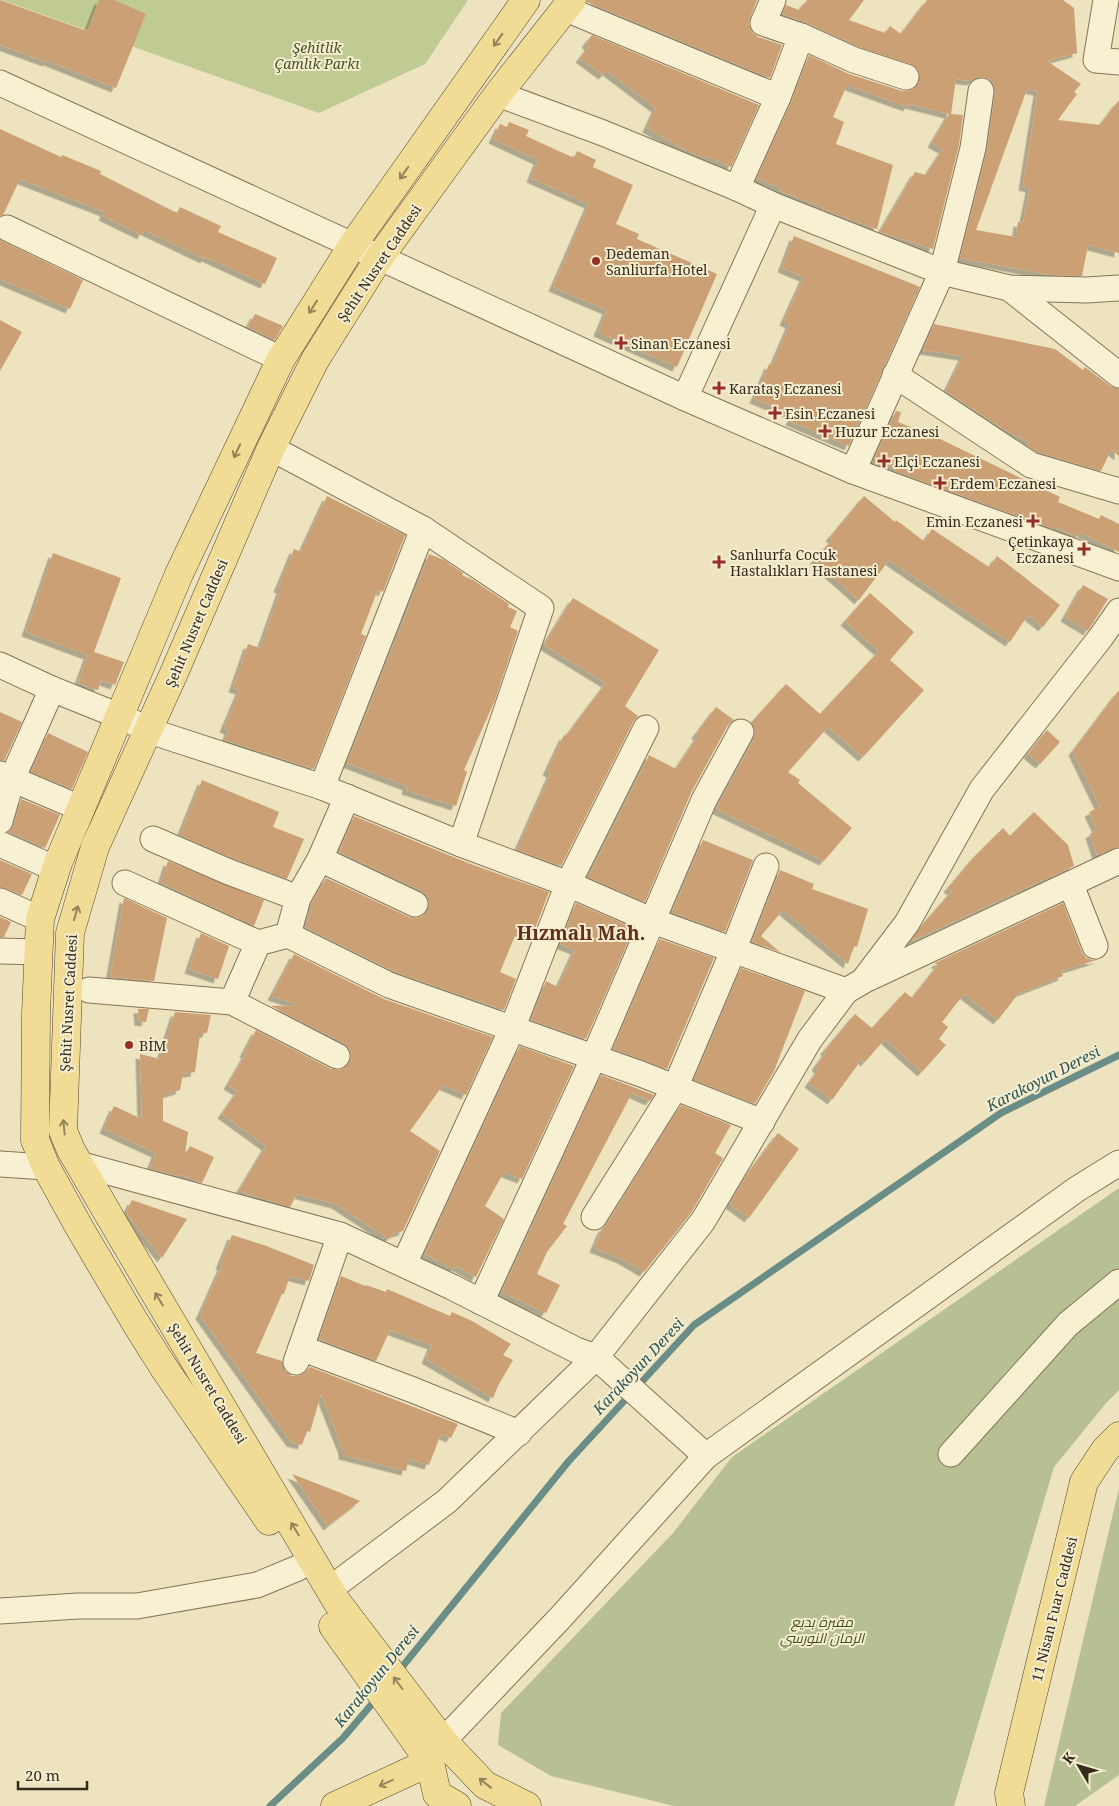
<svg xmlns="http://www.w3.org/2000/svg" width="1119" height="1806" viewBox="0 0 1119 1806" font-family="'Noto Serif',Cairo,serif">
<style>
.green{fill:#c0cb94}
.cemetery{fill:#b7c093}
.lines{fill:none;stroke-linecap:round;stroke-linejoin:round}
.stream{stroke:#6a8d87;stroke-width:7}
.building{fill:#cba075;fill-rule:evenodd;filter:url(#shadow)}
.minor-casing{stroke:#867458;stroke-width:27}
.major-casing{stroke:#53422c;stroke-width:29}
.minor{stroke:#f8f0d2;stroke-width:25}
.major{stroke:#f1dc96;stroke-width:28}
.oneway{stroke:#938459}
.poi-dot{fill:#943028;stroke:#f5edcf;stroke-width:2}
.labels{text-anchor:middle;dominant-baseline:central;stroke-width:4;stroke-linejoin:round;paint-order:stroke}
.park-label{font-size:14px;font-style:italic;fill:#425223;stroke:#f5edcf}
.poi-label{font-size:14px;fill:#352b1c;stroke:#f5edcf;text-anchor:start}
.street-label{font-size:14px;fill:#352b1c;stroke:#f5edcf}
.water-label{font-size:15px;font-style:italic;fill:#2b5455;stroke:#f5edcf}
.district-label{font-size:19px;font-weight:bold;fill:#62301c;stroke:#f5edcf}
</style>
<defs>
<filter id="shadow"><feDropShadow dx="-4.5" dy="4.5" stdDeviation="0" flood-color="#0004"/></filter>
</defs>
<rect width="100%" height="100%" fill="#ede3bf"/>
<!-- green -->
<path class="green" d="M2,0H468L425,64L319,113Z"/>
<!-- cemetery -->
<g class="cemetery">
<path d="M1119,1188V1390L1107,1402L1054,1467L954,1806H674L551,1776L498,1745L501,1713L673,1533L732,1457Z"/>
<path d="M1119,1488V1775L1075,1806H1044Z"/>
</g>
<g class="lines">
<!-- stream -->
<g class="stream">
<path d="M398,1672L568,1462L694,1325L1001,1113L1119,1055"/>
<path d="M270,1806L343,1738L377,1698"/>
</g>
</g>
<!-- building -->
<g class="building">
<path d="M0,0L87,31L99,0H114L146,14L116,88L48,61L47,62L0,45Z"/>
<path d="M587,0H757L750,18L749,24L752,32L758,37L782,45L770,78L587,2Z"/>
<path d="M807,0H864L849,20L885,33L890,26L901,34L927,0H1063L1074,8L1077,53L1047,61L1081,84L1074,92L1077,94L1058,120L1100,125L1119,100V253L1088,245L1082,276L1050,275L960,258L987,151L995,93L993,83L989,79L983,77L976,78L971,81L956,79L951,114L963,115L959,145L933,249L880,232L915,172L926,175L943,149L932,143L949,114L909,104L908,107L847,85L833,117L844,122L836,144L893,165L877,229L822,209L823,207L780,191L781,188L757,178L791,103L809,55L849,74L902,91H908L915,88L920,81V75L917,68L911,64L859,47L807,23L782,14L786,5L799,10ZM1027,89L1038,91L1023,186L1030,188L1023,223L1018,222L1016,237L976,230Z"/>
<path d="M592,35L759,105L731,167L708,156L706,159L682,148L647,128L656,108L607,71L603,75L580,58L589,46L586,43Z"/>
<path d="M509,122L529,130L526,136L574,158L577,151L596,160L593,167L633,185L616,224L639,234L637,239L717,274L677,367L598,332L607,310L553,287L589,204L531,178L538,160L493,139L500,124L507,127Z"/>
<path d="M0,129L61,157L62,155L101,171L100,174L177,213L180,207L221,226L218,232L277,258L265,284L206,257L205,259L144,230L142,235L103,216L105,212L20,179L3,215L0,216Z"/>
<path d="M794,236L920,287L849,446L790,421L793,415L754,399L769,364L772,366L790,324L784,321L804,277L782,268Z"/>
<path d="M0,240L83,280L70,309L0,279Z"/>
<path d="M255,314L283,326L275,340L248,327Z"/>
<path d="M0,320L22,332L0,371Z"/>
<path d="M934,324L1055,349L1083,370L1085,367L1110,386L1119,389V456L1111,450L1101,471L1037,452L1027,445L1029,442L1005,430L946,391L963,356L923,350Z"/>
<path d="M896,411L901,412L898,422L938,438L1060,497L1058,502L1099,519L1101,515L1119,524V552L1080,532L1078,537L1054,527L1053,529L895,471L896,468L874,459Z"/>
<path d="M327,496L405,535L383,592L378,589L361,634L366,636L314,769L225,740L229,730L224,728L240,690L233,688L248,644L260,648L281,589L278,588L294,549L301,552Z"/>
<path d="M864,496L895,522L896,520L924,541L932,529L989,567L997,556L1060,605L1043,627L1028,615L1010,642L889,560L859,600L814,560L833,539L830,537Z"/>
<path d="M53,553L121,578L94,652L124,662L115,685L101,680L98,690L78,683L88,655L26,632Z"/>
<path d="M429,554L444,560L463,573L462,575L473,580L509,604L508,607L517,611L510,627L518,631L495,700L464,770L467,772L456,806L406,790L407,786L347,763L393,646H394Z"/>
<path d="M1083,585L1108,599L1088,631L1065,617Z"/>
<path d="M870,593L914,632L890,660L924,690L863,757L828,727L788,772L800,780L798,783L852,828L824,861L716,809L754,739L755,731L751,723L786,684L820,714L879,651L845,621Z"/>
<path d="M573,598L659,650L625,706L638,716L633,722L561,866L517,850L551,773L547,771L564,735L566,736L606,683L544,645Z"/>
<path d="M1119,690V847L1097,855L1090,834L1097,829L1089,812L1100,807L1073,751Z"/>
<path d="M716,707L734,720L728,725L691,793L645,902L588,877L649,755L676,769L698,736L696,734Z"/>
<path d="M0,712L22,722L4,761L0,760Z"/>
<path d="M1047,730L1060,742L1040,764L1028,754Z"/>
<path d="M48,733L88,752L72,789L31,772Z"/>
<path d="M202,780L279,812L273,827L304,839L287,879L234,859L180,835Z"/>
<path d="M21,799L60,815L45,848L9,832L14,825Z"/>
<path d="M1034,812L1068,845L1074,866L911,941L923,924L952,891L948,888L974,857L1003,828L1010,836Z"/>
<path d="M354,816L468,863L549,892L533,934L531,936L517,931L500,972L516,979L504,1010L395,972L305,927L313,908L311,907V904L326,878L409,917L417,918L423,916L428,910L429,902L426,895L422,891L339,852Z"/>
<path d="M703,840L753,860L725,932L672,912Z"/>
<path d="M0,860L32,874L22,895L0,887Z"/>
<path d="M168,861L264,900L254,926L161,883Z"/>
<path d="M780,870L814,884L812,889L868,909L857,947L854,946L848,964L783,910L761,936L780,952L752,942Z"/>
<path d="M124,898L167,918L154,981L110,977Z"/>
<path d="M576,903L634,928L586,1039L531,1020L546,981L558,987L575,950L560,944Z"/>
<path d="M1063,903L1082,952L1086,958L1092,960L1100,959L1061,971L1063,976L1019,993L998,1020L964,994L942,1022L948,1027L939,1039L946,1045L922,1072L885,1039L865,1062L862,1059L832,1100L809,1083L819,1069L816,1066L826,1052L825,1050L855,1014L874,1030L872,1028L905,992L912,998L938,965L935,963Z"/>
<path d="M0,917L11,922L4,937H0Z"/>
<path d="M201,933L229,946L218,979L189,969Z"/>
<path d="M660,939L714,958L667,1069L613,1049Z"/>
<path d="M294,954L384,999L493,1037L466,1095L443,1085L410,1131L440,1151L403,1231L393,1234L389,1239L336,1204L297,1194L290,1207L239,1191L266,1146L222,1114L238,1091L228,1085L246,1054L244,1053L256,1030L331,1069L338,1070L344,1068L350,1062L351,1055L349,1049L344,1043L271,1006L300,1005L272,996Z"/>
<path d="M741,968L805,991L774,1071L755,1104L694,1080Z"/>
<path d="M138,1009H149L146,1022L139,1021Z"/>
<path d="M175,1012L211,1015L207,1033L200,1034L195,1072L183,1074L180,1090L163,1095V1121L188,1132L185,1155L190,1146L214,1157L202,1183L179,1174L178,1176L150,1168L156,1153L104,1129L114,1106L142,1119L140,1054L160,1059Z"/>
<path d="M520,1046L574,1066L522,1179L504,1172L485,1206L504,1219L476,1277L456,1266L454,1269L425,1254L440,1223L438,1224Z"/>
<path d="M601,1075L654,1095L650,1101L632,1093L563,1224L567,1226L547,1252L537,1274L560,1285L546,1313L502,1292Z"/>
<path d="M681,1105L731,1125L715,1153L723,1158L691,1213L644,1272L622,1259L594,1248L602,1229L606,1225Z"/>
<path d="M778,1133L799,1149L749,1218L730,1204L748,1173Z"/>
<path d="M132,1200L187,1219L162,1258L126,1213Z"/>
<path d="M232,1235L264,1245L314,1265L309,1281L290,1276L284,1294H282L256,1353L282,1361L285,1371L292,1376H298L305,1373L310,1367L458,1424L451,1438L441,1434L429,1465L409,1459L406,1471L343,1455V1450L321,1394L310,1432L307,1431L302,1445L291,1442L200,1315L222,1266L220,1265Z"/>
<path d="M341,1276L365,1286L366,1285L386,1292L387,1289L450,1316L452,1312L472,1321L511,1344L503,1355L513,1360L498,1386L493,1398L426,1359L432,1345L390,1330L376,1361L319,1339Z"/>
<path d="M292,1474L341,1493L360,1501L328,1526Z"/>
</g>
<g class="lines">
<defs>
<g id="minor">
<path d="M1106,0L1096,60L1119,62"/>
<path d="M566,9L778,97"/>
<path d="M801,36L854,60L906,77"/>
<path d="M0,83L685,398L853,471L1119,568"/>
<path d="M498,94L603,133L737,188L773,205L942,272L1009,288L1087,290L1119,288"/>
<path d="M737,188L778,97L801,36L763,23L773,0"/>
<path d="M7,228L281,359"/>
<path d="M1009,288L1119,375"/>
<path d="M895,375L1031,465L1119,491"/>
<path d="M685,398L773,205"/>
<path d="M271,448L423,529L541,608L461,844"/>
<path d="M853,471L942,272L973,148L981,91"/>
<path d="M0,665L52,689L119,716L159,734L322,787L461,844L568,884L653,921L846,991"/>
<path d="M0,774L80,808"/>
<path d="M322,787L423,529"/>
<path d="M0,821L12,779L52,689"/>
<path d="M153,839L229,872L298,898"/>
<path d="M0,844L56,869"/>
<path d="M320,859L415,904"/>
<path d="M125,883L258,943L288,935L389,985L641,1074L762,1122"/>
<path d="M1071,885L1095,946"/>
<path d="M0,901L40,919"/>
<path d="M288,935L298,898L320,859L347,797"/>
<path d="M0,951L39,952"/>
<path d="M867,979L1119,861"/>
<path d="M89,990L232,1002L337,1056"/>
<path d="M232,1002L258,943"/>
<path d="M0,1164L46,1167"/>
<path d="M79,1164L340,1235L452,1287L576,1350L596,1357L706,1456"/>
<path d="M594,1217L675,1088L733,951L766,866"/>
<path d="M404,1264L512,1029L568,884L646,728"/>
<path d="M481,1302L594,1057L704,800L741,732"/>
<path d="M301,1348L413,1390L519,1433"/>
<path d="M296,1362L340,1235"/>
<path d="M951,1454L1068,1324L1119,1282"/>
<path d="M330,1589L447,1501L596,1357L703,1221L810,1039L846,991L863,981L907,923L982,789L1101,637L1119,611"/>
<path d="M0,1611L78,1606H137L257,1585L298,1568"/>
<path d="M443,1741L561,1617L706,1456L1077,1189L1119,1163"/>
</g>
<g id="major">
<path d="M269,1521L164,1368L135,1322L79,1227L46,1167L35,1140L36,1013L40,919L58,863L179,574L281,359L352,246L526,0"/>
<path d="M333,1626L430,1762L437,1794L457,1806"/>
<path d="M335,1806L430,1762"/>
<path d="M527,1806L485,1785L443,1741L337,1602L114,1224L71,1150L63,1131L70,933L95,847L174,673L271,448L315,360L379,258L498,94L572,0"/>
<path d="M1011,1806L1009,1793L1084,1482L1105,1450L1119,1436"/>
</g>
</defs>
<!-- minor casing -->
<use href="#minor" class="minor-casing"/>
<!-- major casing -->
<use href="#major" class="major-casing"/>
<!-- minor -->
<use href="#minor" class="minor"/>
<!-- major -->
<use href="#major" class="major"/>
</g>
<!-- one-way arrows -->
<defs><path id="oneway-shaft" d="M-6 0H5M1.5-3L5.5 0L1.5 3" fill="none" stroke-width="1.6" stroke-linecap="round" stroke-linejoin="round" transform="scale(1.25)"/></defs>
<g class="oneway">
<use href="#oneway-shaft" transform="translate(498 40) rotate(125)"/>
<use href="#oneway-shaft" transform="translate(404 173) rotate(125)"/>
<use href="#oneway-shaft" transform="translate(313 307) rotate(122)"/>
<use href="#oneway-shaft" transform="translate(237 451) rotate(115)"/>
<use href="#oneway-shaft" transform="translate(76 913) rotate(-74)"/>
<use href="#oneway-shaft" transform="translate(64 1127) rotate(-95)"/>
<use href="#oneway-shaft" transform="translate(159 1299) rotate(-121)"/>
<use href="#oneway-shaft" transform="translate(295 1529) rotate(-121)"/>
<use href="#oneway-shaft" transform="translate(398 1683) rotate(-127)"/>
<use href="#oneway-shaft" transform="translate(386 1783) rotate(155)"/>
<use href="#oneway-shaft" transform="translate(485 1783) rotate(-142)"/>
</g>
<!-- markers -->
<g class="poi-dot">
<circle cx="596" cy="261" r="5"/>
<path d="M618.5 335.5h5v5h5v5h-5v5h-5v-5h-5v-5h5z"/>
<path d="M716.5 380.5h5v5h5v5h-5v5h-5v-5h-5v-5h5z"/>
<path d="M772.5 405.5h5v5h5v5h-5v5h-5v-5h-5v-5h5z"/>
<path d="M822.5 423.5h5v5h5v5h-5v5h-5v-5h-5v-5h5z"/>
<path d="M881.5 453.5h5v5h5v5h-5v5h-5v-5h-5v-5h5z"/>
<path d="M937.5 475.5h5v5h5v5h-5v5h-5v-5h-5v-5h5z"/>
<path d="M1030.5 513.5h5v5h5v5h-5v5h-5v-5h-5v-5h5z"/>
<path d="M1081.5 541.5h5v5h5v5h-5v5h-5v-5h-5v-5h5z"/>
<path d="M716.5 554.5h5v5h5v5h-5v5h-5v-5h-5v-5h5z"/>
<circle cx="129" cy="1045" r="5"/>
</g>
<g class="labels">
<!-- park labels -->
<g class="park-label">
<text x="317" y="47">Şehitlik<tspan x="317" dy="16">Çamlık Parkı</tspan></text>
<text x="822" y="1621">مقبرة بديع<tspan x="822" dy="16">الزمان النورسي</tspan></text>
</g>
<!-- poi labels -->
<g class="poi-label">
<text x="606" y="253">Dedeman<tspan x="606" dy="16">Sanliurfa Hotel</tspan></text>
<text x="631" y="343">Sinan Eczanesi</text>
<text x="729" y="388">Karataş Eczanesi</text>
<text x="785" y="413">Esin Eczanesi</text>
<text x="835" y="431">Huzur Eczanesi</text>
<text x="894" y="461">Elçi Eczanesi</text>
<text x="950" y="483">Erdem Eczanesi</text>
<text x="1023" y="521" text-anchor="end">Emin Eczanesi</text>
<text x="1074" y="541" text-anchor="end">Çetinkaya<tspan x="1074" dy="16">Eczanesi</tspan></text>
<text x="730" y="554">Sanlıurfa Cocuk<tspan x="730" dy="16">Hastalıkları Hastanesi</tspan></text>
<text x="139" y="1045">BİM</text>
</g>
<!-- street labels -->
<g class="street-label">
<text transform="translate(379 263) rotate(-56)">Şehit Nusret Caddesi</text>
<text transform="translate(196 623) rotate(-67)">Şehit Nusret Caddesi</text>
<text transform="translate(68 1003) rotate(-87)">Şehit Nusret Caddesi</text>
<text transform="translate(208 1383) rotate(59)">Şehit Nusret Caddesi</text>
<text transform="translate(1054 1609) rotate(-76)">11 Nisan Fuar Caddesi</text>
</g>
<!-- water labels -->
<g class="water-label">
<text transform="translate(1043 1078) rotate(-27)">Karakoyun Deresi</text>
<text transform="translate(638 1366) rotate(-47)">Karakoyun Deresi</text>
<text transform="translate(376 1676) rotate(-51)">Karakoyun Deresi</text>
</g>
<!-- district labels -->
<g class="district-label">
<text x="581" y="933">Hızmalı Mah.</text>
</g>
</g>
<!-- north arrow -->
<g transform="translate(1079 1766) rotate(308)" stroke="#f5edcf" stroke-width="4" paint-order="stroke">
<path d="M0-4L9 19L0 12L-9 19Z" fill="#352b1c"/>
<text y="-8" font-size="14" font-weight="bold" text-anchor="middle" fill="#352b1c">K</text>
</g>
<!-- scale -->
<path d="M18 1781v8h69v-8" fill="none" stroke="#352b1c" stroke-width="2.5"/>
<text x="25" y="1781" font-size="15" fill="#352b1c" stroke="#f5edcf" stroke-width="4" paint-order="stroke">20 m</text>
</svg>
